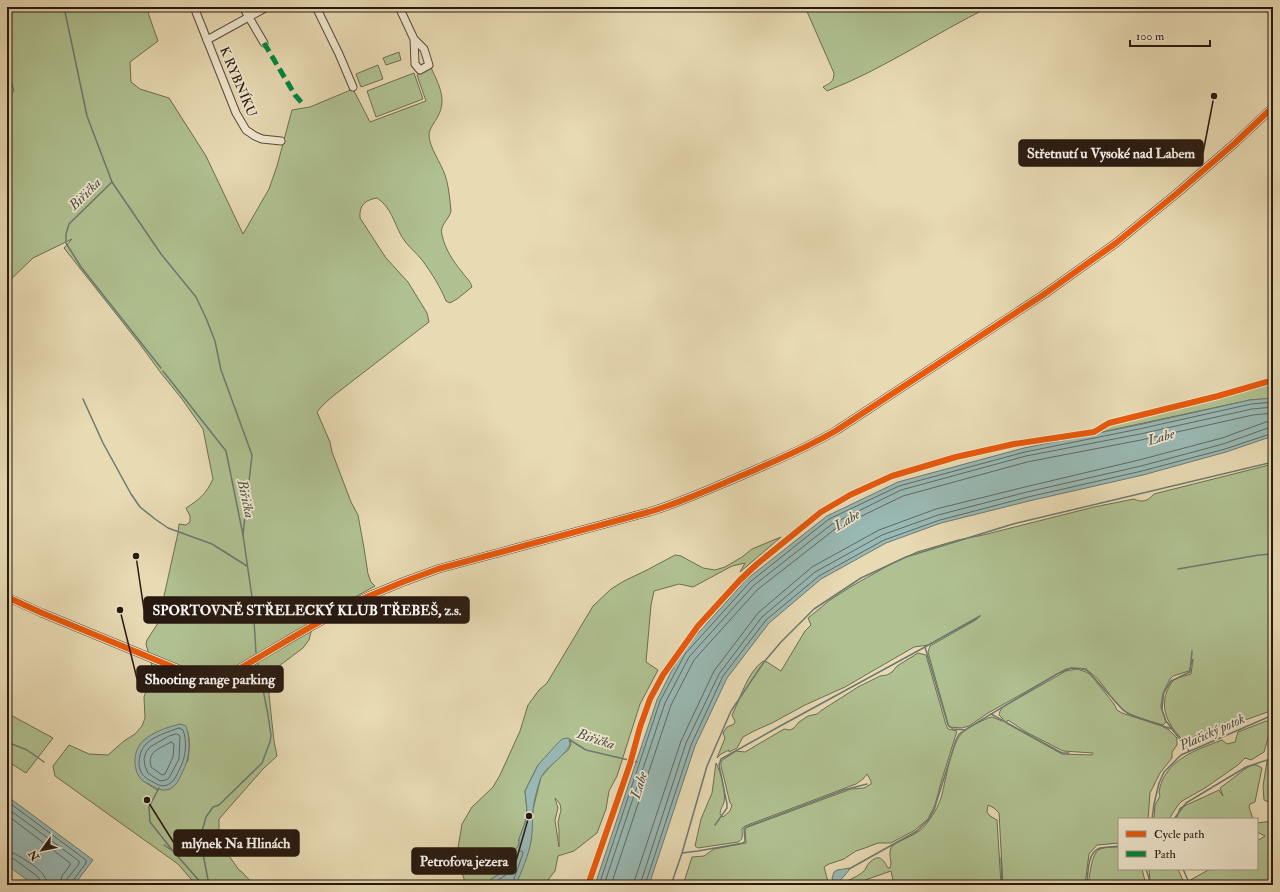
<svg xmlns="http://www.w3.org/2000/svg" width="1280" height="892" viewBox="0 0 1280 892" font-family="'IM FELL Double Pica',serif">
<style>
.green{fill:#b0c191;stroke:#6c6d51;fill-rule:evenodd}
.water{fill:#99b9b4;stroke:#6b7973}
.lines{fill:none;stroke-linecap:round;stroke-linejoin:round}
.shore{stroke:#606962;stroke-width:1}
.stream{stroke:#6b7973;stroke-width:1.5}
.minor-casing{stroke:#57493a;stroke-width:9}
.minor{stroke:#f0e7ce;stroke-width:7}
.quiet{stroke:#00873e;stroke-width:5;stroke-dasharray:10 5;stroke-linecap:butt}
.cycleway-casing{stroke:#f0e7ce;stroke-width:8}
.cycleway{stroke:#e8590c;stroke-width:6}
.labels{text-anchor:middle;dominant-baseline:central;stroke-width:3.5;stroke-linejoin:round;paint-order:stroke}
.street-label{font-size:13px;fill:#271911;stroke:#f0e7ce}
.water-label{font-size:14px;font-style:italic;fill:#4f514a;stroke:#f0e7ce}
.leader{fill:none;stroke:#271911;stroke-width:1.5}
.callout-dot{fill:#271911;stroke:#f0e7ce;stroke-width:1.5}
.callout{fill:#271911;stroke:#271911;stroke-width:1.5}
.callout-label{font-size:14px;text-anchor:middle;font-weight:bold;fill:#fff}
</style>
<rect width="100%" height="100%" fill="#e8dab3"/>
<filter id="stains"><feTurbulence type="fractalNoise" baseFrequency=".005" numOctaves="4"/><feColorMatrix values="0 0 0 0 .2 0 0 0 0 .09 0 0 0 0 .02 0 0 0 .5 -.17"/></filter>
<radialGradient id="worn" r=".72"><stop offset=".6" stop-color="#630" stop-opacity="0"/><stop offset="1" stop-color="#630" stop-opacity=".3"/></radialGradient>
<!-- green -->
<g class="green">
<path d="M7,7H146L158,41L130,62L131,82L140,89L169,98L206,156L243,234L269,189L277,166L292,110L310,107L353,89L370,122L426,101L417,75L430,65C437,82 448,98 438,116C435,122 429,129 429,135C429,147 441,163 445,175C448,183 449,193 450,201C450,204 451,208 451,211C449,220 439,225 442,235C445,249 453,261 462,272C466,278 470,280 472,287L457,299L450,303L446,301C441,288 431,272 422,260C416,252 407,246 402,237C394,223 391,207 377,198C365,200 359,205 360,218L386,258L408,282L427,313L429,322L333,396L323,405L317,412L330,442L332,452L351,502L358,515L364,548L368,574L371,582L375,586L314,620L309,640L303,648L279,666L272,675L269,687V695L274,741L277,756L263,769L219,819V836L227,853L239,870L242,872L254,885H196L178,864L55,776L53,766L69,745L89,754L108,755L124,741L135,734L142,726L145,718L144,697L153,670L146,644L147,640L158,623L178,533L179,524L186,525L190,522V516L186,508C200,499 206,494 213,479L203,429L182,399L161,373L139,343L64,248L72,239L33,258L7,283ZM180,724C193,730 189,749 188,761L157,790L142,780Z"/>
<path d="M805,7H989C934,34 884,69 827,91L823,87C830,83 834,82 834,73Z"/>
<path d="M399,52L401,60L386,65L383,58Z"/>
<path d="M378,65L383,79L361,87L356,74Z"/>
<path d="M414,73L423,99L376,117L367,91Z"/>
<path d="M1273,381V398L1250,400L1097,433L1116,423L1191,404Z"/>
<path d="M1273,464V710L1215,731C1210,733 1205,733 1201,734C1195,736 1191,741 1185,742C1171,729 1159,711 1167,691C1169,688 1170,683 1174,680C1178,677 1186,676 1191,674L1193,659L1189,671L1173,676L1170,679L1164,691L1162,710L1166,722L1163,725C1153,722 1130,716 1122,709C1102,691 1098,663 1066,669L988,713L969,726L962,728L949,727L928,652L930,646L974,621L978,618L928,645L914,647L845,687L805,705L772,723L754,731L743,737L737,748L729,752V750L721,754L717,758L725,738L723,733L727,727L734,724L735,721L732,715C741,697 747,673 763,661L767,662L781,671L805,631L811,625L808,618L830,600L852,586L891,564L917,552L958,540L983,535L1094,507L1134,499C1142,503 1148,501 1154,494Z"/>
<path d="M781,537L740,572L745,563L732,566L693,587L679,584L654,591L651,605L646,662L658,670L640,704L617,776L609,791L606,809L597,833L574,851L558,856L555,871L544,885H515L519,877L531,841L533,809L541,777L556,760L569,749L571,744L570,739L538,765L525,791L527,810L525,823L519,839V844L503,872L491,879L485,885H466L458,860V848L462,824L472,807L493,787L500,775L520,731L528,705L539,690L547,683L593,606L611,589L624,581L647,570L675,555L681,556L703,568L715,570L725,567L742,557L752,549ZM555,798L560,804L561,810L558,822L559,830V847L555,820L558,808Z"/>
<path d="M918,653L926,655L946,725L948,729L957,731L942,779L935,805L928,819L915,830L891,843H878L865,848L856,851L844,859L829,864L824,867L829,885H683L692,857L704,856L714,849L746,843L745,829L748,827L851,789L864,788L871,784V781L867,774L863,779L856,784L745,826L742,829C742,835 744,839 738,842L698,848L695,846L701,819L712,793L716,763C721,772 726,793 724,802C723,806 720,809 720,814L723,817L730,811L732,805L730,803L721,766V761L736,751L745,752L784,729L790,730L794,728L799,722L808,716L817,714L822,710L858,687L880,676L887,675L892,672L897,666Z"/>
<path d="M1077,669L1086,672L1091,675L1114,704L1117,710L1122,713L1162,726L1169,730L1177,738V745L1172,752V758L1160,773L1150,793L1148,819H1119V843L1097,845L1089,854L1085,885H1003L999,813L994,808L988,805L987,812L990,816L997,820L1001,885H894L891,871L851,885L847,884V881C853,878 860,875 864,871C866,869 867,865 869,863C879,853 883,859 888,868H890C893,861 887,854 892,846C903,838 919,835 927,823C934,814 941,802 943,790C946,777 952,742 962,733C969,726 980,722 988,718L992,717L1002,721L1003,719L999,715L1000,711L1003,707L1066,671ZM1008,720L1026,732L1063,751L1093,753L1092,755L1062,754L1006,723Z"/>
<path d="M7,713L53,738L26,773L7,761Z"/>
<path d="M1266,721L1270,722L1269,735L1264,752L1251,760L1245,758L1238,765L1205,788L1182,801L1178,805L1169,819H1154L1155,805L1160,796L1159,792C1164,760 1196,750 1222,740L1227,744L1235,742L1238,732Z"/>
<path d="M1273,759V803H1271L1264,800L1263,786L1267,761Z"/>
<path d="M1252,765H1257L1262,768L1255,802L1250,804L1249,807L1253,819H1176L1180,808L1219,790L1223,796L1220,788L1245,769Z"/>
<path d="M1273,821V885H1188L1187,882L1210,869H1257V841L1265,836L1257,832V823Z"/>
<path d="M1119,847V869H1142L1146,885H1088C1090,876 1091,853 1100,849C1105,847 1113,847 1119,847Z"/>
<path d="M1149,869H1178L1185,885H1153L1150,880Z"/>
</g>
<!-- water -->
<g class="water">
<path d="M7,79L12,83L14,91L7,99Z"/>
<path d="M1273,398V436L1226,452L1143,475L1029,501L941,523L886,543L821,579L769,623L727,678L695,746L649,885H595L657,700L681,652L747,579L827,516L898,482L1024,448L1138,425L1250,400Z"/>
<path d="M180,724L186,726C191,741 190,759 182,773C180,776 179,781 176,784C168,794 158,790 149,784C146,783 143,781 141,779C132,769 133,749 144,740C153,732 168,727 180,724Z"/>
<path d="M567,738L570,739C573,753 544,766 540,780C537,790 534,800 533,810C532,820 533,831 531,841C529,854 521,874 515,885H485L491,879L503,872L519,844V839L525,823L527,810L525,791L538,765L557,744L562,739Z"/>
<path d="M7,796L93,860L74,885H34L7,865Z"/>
<path d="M850,868C849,871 840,881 837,883L833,881L832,878L834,872L837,870Z"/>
</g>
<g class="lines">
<!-- shore -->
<g class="shore">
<path d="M179,728L183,730C187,740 186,756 181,766C178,772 175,782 167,785C162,787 158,785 153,782C151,781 147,779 145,777C136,770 138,752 146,744C154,736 168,732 179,728Z"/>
<path d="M177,734L180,736L179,759L169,778L166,780L160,781L148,773L145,766L144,759L146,752L150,747L169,736Z"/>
<path d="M171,742L174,744L173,757L165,774L162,775L151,767C147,751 159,749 171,742Z"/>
<path d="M7,801L86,860V863L72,882L71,885"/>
<path d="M7,808L79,861V864L67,879L66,885"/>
<path d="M7,815L70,863V865L62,876L60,885"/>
<path d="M7,851C15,852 40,868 44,876C46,879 47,882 47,885"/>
<path d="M7,857L14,859L37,876L40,880L41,885"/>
<path d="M491,885L507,874L519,851H522L523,853L512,885"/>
<path d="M599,885L660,701L685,654L750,582L829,519L899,486L1025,452L1139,429L1251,404L1273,402"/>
<path d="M604,885L665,703L689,657L753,586L832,524L901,490L1026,456L1140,434L1252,409L1273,407"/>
<path d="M611,885L671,705L694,660L757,590L835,529L903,496L1027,462L1141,440L1253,415L1273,413"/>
<path d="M634,885L635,879L681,741L714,671L758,613L812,567L879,530L936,509L1025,487L1139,460L1222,438L1266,422L1273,421"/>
<path d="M640,885L686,743L719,674L762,617L815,572L882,535L938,515L1027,492L1141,466L1223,444L1268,428H1273"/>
<path d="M645,885L691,745L723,676L766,620L819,576L884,540L940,520L1028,497L1142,471L1225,449L1273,433"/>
</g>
<!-- stream -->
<g class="stream">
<path d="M64,7L87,116L112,182L69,224L66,234V243L81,267L161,368"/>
<path d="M112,182L161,254L196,297L206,318L215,341L221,370L252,455L243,535"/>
<path d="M163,371L226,451L243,535L253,604L256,653"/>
<path d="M83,399L103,443L131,494L140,507L155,519L168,528L212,544L247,566"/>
<path d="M1178,569L1259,555L1273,554"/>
<path d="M925,647L980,616"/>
<path d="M991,714L1062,753H1069"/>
<path d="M1172,729L1166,721L1161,707L1163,694L1171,681L1190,672L1192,651"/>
<path d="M569,741L570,740L586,750L637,762"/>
<path d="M7,742L27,750L44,762"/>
<path d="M159,788L149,807L150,822L173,851"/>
<path d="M1152,819L1154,804L1159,783L1164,772L1181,755L1273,715"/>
<path d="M1174,819L1186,803L1246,767L1273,758"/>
<path d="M715,825L727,808V804L719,765L721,759L782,725L925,647L948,725L953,729L965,730"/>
<path d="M164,845L173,851L203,885"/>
<path d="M682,853L698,851L743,843L745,841L744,829L746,827L844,790L867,784"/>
<path d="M1001,858L1002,885"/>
<path d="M849,869L917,831L929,819L934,810L956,740L959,734L965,730L1057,674L1071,668L1086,669L1123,710L1130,715L1172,729L1189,751"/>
<path d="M1146,869L1151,885"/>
<path d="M1183,869L1190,885"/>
<path d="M209,885L200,838L206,817L213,807L219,805L262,763L270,742L271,735L268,715L258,664"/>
<path d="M671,885L682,853L707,766L731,711L764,662L781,642L814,609L861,578L906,557L1013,524L1273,462"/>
<path d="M1087,885C1088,874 1087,852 1100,848C1106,847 1113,847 1119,846"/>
</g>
<defs>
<g id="minor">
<path d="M194,7L236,113L246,130L255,136L262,139L281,141"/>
<path d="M243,7L264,43"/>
<path d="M316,7L339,54L353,87"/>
<path d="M399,7L414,39L424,49L429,65L420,70L415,64L414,39"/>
<path d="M207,40L267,7"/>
<path d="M7,597L42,613L195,676C211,681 224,677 239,669C282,644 324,617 369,596C392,586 415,577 438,569L649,512C682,502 712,488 743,475C775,461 807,448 837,430L1043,295L1116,243L1176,194L1235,143L1273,107"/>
</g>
</defs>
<!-- minor casing -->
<use href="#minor" class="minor-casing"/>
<!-- minor -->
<use href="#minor" class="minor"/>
<!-- quiet -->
<path class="quiet" d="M264,43L295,95L303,104"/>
<defs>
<g id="cycleway">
<path d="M7,597L42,613L195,676C211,681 224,677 239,669C282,644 324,617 369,596C392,586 415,577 438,569L649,512C682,502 712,488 743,475C775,461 807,448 837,430L1043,295L1116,243L1176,194L1235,143L1273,107"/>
<path d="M588,885L630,764L640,727L650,699L663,675L698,626L740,580L757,564L821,512L850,495L892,476L956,457L1014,444L1094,432L1109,423L1218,396L1273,380"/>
</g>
</defs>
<!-- cycleway casing -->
<use href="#cycleway" class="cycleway-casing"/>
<!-- cycleway -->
<use href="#cycleway" class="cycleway"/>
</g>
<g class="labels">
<!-- street labels -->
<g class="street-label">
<text transform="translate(238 82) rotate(67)">K RYBNÍKU</text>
</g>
<!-- water labels -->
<g class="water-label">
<text transform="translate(85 194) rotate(-45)">Biřička</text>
<text transform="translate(1161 437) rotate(-17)">Labe</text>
<text transform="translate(246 499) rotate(78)">Biřička</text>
<text transform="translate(847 520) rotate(-31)">Labe</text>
<text transform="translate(1212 732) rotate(-24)">Plačický potok</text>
<text transform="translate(596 739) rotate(18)">Biřička</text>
<text transform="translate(639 785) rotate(-73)">Labe</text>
</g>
</g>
<!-- callouts -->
<path class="leader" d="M1214 96L1203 153M136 556L144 610M120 610L137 679M147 800L174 843M529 816L516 861"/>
<g class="callout-dot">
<circle cx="1214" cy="96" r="4"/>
<circle cx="136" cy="556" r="4"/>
<circle cx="120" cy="610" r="4"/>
<circle cx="147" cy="800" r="4"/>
<circle cx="529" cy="816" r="4"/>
</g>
<g class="callout">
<rect x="1019" y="140" width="184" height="26" rx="4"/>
<rect x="144" y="597" width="325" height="26" rx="4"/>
<rect x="137" y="666" width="146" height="26" rx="4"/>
<rect x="174" y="830" width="125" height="26" rx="4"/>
<rect x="412" y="848" width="104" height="26" rx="4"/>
</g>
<g class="callout-label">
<text x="1111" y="158">Střetnutí u Vysoké nad Labem</text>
<text x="307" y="615">SPORTOVNĚ STŘELECKÝ KLUB TŘEBEŠ, z.s.</text>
<text x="210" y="684">Shooting range parking</text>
<text x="236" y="848">mlýnek Na Hlinách</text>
<text x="464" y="866">Petrofova jezera</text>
</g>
<!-- margin -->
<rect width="1280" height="892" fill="none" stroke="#e8dab3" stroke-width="24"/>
<rect x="8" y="8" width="1264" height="876" fill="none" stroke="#271911" stroke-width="2"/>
<rect x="12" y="12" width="1256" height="868" fill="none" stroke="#271911"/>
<!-- legend -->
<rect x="1118" y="818" width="140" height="52" fill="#f0e7ce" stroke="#a09582"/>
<rect x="1126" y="831" width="20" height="6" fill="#e8590c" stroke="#a09582"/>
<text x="1154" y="838" font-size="12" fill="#271911">Cycle path</text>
<rect x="1126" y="851" width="20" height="6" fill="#00873e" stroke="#a09582"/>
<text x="1154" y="858" font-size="12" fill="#271911">Path</text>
<!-- north arrow -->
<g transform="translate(42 850) rotate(237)" stroke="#f0e7ce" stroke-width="3" paint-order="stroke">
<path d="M0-3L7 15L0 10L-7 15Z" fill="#271911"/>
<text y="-6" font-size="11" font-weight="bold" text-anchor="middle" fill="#271911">N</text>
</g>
<!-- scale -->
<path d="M1130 40v6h80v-6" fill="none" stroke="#271911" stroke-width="2"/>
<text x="1136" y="40" font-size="12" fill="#271911" stroke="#f0e7ce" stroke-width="3" paint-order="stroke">100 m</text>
<rect width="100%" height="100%" filter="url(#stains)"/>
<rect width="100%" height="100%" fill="url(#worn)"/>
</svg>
